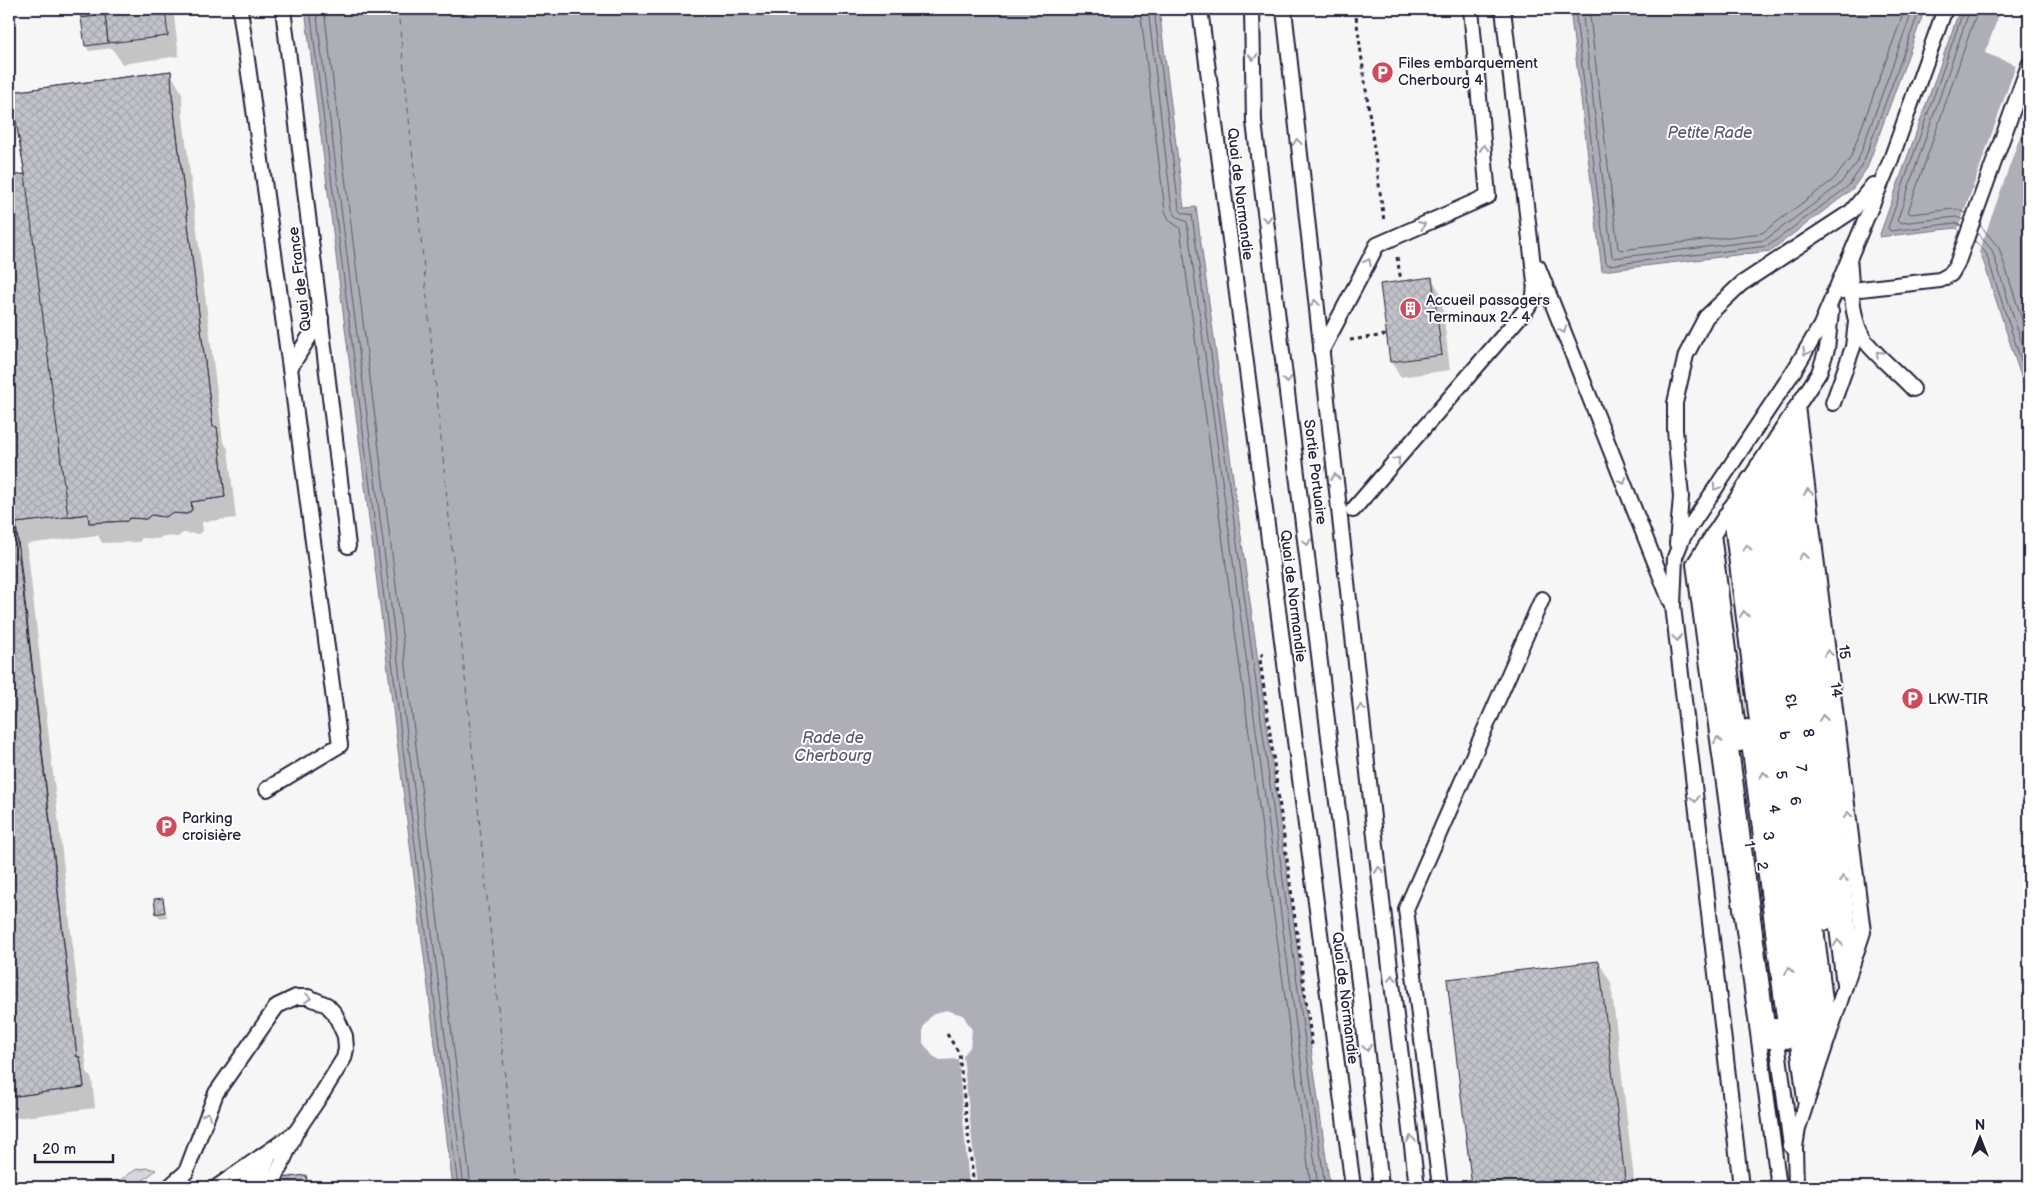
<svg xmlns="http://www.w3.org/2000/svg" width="2038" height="1196" viewBox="0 0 2038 1196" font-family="'Balsamiq Sans',sans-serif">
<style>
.park{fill:url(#park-tufts);stroke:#7c7c8b}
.water{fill:#aeaeb7;stroke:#767685}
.pier{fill:#f6f6f7}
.shadow{fill:#0003}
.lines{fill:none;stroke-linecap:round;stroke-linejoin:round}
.shore{stroke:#5a5a6d;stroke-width:1}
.ferry{stroke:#5a5a6d;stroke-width:1;stroke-dasharray:6 5;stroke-linecap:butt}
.building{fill:url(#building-cross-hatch);stroke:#22223b}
.lane-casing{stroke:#22223b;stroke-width:18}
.path{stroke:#22223b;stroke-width:3;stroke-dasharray:4 4;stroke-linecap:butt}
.lane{stroke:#fff;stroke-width:14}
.oneway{stroke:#9c9ca7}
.labels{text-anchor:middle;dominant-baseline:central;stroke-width:4;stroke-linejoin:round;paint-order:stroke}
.poi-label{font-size:15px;fill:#22223b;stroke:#fff;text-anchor:start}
.street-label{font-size:15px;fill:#22223b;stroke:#fff}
.water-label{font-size:16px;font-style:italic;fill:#5a5a6d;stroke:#fff}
</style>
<defs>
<pattern id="park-tufts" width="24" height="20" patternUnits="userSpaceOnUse" patternTransform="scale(1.25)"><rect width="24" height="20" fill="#d7d7db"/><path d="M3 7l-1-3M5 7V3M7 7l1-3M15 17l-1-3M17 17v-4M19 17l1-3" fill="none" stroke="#b8b8bd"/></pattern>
<pattern id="building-cross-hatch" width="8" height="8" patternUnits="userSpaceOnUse" patternTransform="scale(1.25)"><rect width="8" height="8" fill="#c2c2c9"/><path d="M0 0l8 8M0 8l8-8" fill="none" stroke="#a6a6ae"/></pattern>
</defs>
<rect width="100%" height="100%" fill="#f6f6f7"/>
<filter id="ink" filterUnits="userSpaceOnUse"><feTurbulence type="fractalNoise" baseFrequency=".02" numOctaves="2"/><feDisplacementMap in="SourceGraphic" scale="10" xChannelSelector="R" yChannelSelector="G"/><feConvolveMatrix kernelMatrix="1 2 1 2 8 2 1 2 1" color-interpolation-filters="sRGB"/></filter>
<g filter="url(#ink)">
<!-- park -->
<path class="park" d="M148,1168L156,1170L135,1187H109L137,1169Z"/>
<!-- water -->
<g class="water">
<path d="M305,9H1159L1184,208L1196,207L1330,1187H453Z"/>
<path d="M1570,9H1925L1867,168L1853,188L1845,195L1770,251L1602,271Z"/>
<path d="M1960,9H2029V401L1981,254L1956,228L1879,237Z"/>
</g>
<!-- pier -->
<g class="pier">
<path d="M2001,9H2029V111L1978,255L1957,232L2016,65L1985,53Z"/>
<path d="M946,1010L963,1015L972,1030L970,1047L963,1056L977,1186L983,1187H969L958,1059L940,1060L933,1056L923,1043V1028L927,1021L932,1015Z"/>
</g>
<!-- shadow -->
<g class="shadow">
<path d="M45,9H55L54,12L47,13Z"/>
<path d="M81,9H173L179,56L122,64L112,48L89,51L86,46Z"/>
<path d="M170,72L182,93L183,117L223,441L228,449L236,518L202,522L203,531L199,534L183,533L178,537L163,536L158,539L142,538L139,542L102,543L98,535L27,544L87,1072L92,1079L95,1108L9,1119V177L26,175Z"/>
<path d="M1432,279L1441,294L1450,370L1400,377L1391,361Z"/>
<path d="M163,899L167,917L160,918L157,913Z"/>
<path d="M1599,962L1611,983L1635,1187H1473L1449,980Z"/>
<path d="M306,1176L312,1187H284L283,1179Z"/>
</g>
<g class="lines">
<!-- shore -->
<g class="shore">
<path d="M310,9L458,1187"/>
<path d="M316,9L464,1187"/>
<path d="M324,9L471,1187"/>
<path d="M1140,9L1165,211L1170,221L1180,228L1311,1187"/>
<path d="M1148,9L1172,209L1176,216L1187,222L1318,1187"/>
<path d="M1154,9L1179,208L1182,213L1192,215L1325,1187"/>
<path d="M1575,9L1606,263L1609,265L1768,246L1842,191L1849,185L1862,166L1920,9"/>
<path d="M1582,9L1612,256L1614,258L1765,240L1838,186L1857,163L1913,9"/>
<path d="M1589,9L1618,248L1621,250L1762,233L1833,180L1850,159L1905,9"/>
<path d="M1967,213L1954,209L1911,214L1908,212L1978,9"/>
<path d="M1964,220L1956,217L1900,223L1897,221L1970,9"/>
<path d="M1980,225L1999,248L2029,341"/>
<path d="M1962,227L1956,223L1890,231L1888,228L1964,9"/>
<path d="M1977,233L1992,250L2029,365"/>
<path d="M1974,240L1986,253L2029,385"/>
</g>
<!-- ferry -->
<path class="ferry" d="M398,9L516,1187"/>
</g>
<!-- building -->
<g class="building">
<path d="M80,9H165L168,36L108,43L105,15L81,18Z"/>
<path d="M105,15L108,43L85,46L81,18Z"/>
<path d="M171,71L172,95L213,427H217L225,497L191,502L192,510L187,514L171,513L166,517L151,515L146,519L130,518L127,521L89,523L88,514L68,517L25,174L11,92Z"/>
<path d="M171,71L172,95L213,427H217L225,497L191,502L192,510L187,514L171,513L166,517L151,515L146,519L130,518L127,521L89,523L88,514L16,523L77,1057H80L84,1087L9,1097V176L25,174L11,92Z"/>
<path d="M25,174L68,517L16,523L9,470V176Z"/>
<path d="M1432,277L1442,355L1390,362L1380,284Z"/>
<path d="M9,470L77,1057H80L84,1087L9,1097Z"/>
<path d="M163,898L165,912L156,914L154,899Z"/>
<path d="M1599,961L1626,1187H1472L1447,979Z"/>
<path d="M306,1175L308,1187H283L282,1178Z"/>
</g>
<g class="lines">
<defs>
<g id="lane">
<path d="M240,9L290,368"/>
<path d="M283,9L348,546"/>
<path d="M1200,9L1353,1187"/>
<path d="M1252,9L1254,122L1361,999L1381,1187"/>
<path d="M1284,9L1384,918L1417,1187"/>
<path d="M1849,259C1852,285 1850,321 1866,342C1880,359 1898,373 1913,389"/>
<path d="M1538,267L1670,600"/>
<path d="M1834,292L1940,280L1951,274L1957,264L2029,65"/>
<path d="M1321,352L1377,245L1488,196L1471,9"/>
<path d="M1833,403L1853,347L1856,322"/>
<path d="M1787,422L1852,956"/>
<path d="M1777,437L1844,985"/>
<path d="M1768,451L1825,923"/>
<path d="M1758,465L1829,1032"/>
<path d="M1749,479L1820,1057"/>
<path d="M1740,494L1813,1079"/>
<path d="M1730,508L1805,1100"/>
<path d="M1353,510L1528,307L1534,296L1535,282L1503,9"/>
<path d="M1713,534L1740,744"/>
<path d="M1677,544L1681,497L1675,430V403L1686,355L1706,317L1741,284L1852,211L1873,185"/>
<path d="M1705,548L1769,1041"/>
<path d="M1747,727L1787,1041"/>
<path d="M267,789L340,745L290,368L321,318"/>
<path d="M1775,1026L1791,1146"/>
<path d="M169,1187L186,1172L216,1093L277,1006L296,997H308L327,1005L335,1014L345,1036L346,1049L344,1058L323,1092L296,1132L271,1187"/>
<path d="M217,1187L295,1133"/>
<path d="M245,1187L250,1174L261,1164"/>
<path d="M257,1187L270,1154L275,1151"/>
<path d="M1440,1187L1406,909L1542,599"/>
<path d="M1741,1187L1673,606L1675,557L1683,537L1795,369L1821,325L1890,162L1945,9"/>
<path d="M1779,1187L1694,564L1819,373L1827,349L1831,312"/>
<path d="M1796,1187L1795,1147L1798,1128L1863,932L1797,406"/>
</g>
</defs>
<!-- lane casing -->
<use href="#lane" class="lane-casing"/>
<!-- path -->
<g class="path">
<path d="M1355,9L1384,221"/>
<path d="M1397,257L1401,281"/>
<path d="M1350,340L1386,335"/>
<path d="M1263,653L1260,659L1312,1045"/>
<path d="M947,1034L959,1053L974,1187"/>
</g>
<!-- lane -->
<use href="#lane" class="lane"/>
</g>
<!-- one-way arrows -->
<defs><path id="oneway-chevron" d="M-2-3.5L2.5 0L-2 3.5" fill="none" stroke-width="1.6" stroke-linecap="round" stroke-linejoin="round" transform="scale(1.25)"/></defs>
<g class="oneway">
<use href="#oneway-chevron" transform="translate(1253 57) rotate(89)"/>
<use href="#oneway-chevron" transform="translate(1297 142) rotate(-96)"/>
<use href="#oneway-chevron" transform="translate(1484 148) rotate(-95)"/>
<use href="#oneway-chevron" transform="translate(1267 219) rotate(83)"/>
<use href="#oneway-chevron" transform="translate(1422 225) rotate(-24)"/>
<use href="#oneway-chevron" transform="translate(1368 262) rotate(-62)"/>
<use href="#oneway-chevron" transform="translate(1315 303) rotate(-96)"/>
<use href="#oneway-chevron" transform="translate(1563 330) rotate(68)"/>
<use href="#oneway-chevron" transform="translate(1806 352) rotate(121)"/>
<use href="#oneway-chevron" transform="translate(1879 354) rotate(-135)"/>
<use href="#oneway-chevron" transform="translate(1287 380) rotate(83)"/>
<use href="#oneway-chevron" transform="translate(1397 460) rotate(-50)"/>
<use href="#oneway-chevron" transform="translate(1335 477) rotate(-96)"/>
<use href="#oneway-chevron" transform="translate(1623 481) rotate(68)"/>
<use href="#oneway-chevron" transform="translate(1716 487) rotate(124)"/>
<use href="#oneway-chevron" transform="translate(1808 492) rotate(-97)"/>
<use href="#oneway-chevron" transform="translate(1307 542) rotate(83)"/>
<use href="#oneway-chevron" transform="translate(1747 548) rotate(-97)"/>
<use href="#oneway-chevron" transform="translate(1803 556) rotate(-97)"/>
<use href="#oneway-chevron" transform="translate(1744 614) rotate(-97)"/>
<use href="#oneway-chevron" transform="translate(1677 638) rotate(83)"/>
<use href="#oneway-chevron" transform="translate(1828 653) rotate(-97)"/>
<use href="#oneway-chevron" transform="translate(1361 708) rotate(-96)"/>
<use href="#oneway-chevron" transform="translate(1823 718) rotate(-97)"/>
<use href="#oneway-chevron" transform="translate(1718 740) rotate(-98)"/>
<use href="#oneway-chevron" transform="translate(1764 775) rotate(-97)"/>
<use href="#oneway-chevron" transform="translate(1695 799) rotate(83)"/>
<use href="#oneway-chevron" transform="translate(1848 815) rotate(-97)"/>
<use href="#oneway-chevron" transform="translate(1379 870) rotate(-96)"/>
<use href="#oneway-chevron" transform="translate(1843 879) rotate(-97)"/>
<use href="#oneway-chevron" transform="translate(1838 943) rotate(-97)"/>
<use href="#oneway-chevron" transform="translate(1789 971) rotate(-97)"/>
<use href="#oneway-chevron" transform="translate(1392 978) rotate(-97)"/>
<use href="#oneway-chevron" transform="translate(308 998) rotate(7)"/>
<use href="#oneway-chevron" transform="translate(1367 1048) rotate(84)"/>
<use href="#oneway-chevron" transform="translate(207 1115) rotate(-67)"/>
<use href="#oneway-chevron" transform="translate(1411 1139) rotate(-97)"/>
</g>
</g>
<!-- icons -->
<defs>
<symbol id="parking-disc" viewBox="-11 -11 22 22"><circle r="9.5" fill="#d1495b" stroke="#fff"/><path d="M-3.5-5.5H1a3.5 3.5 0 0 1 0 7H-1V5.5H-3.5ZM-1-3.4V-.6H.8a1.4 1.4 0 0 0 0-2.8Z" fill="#fff"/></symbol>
<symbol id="building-disc" viewBox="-11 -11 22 22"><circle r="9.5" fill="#d1495b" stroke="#fff"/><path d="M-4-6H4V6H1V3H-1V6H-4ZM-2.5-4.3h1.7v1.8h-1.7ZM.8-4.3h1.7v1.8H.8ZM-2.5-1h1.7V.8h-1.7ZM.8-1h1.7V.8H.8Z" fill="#fff"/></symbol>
</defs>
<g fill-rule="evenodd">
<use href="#parking-disc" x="1370" y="60" width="25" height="25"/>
<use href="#building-disc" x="1398" y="296" width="25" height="25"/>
<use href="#parking-disc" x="1900" y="686" width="25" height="25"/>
<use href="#parking-disc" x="154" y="814" width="25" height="25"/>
</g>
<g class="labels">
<!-- poi labels -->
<g class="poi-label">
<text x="1398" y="63">Files embarquement<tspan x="1398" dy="17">Cherbourg 4</tspan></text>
<text x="1426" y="300">Accueil passagers<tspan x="1426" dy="17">Terminaux 2 - 4</tspan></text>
<text x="1928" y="699">LKW-TIR</text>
<text x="182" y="818">Parking<tspan x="182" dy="17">croisière</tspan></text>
</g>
<!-- street labels -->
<g class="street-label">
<text transform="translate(1240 194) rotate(83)">Quai de Normandie</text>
<text transform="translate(300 279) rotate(-97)">Quai de France</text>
<text transform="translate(1315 472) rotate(83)">Sortie Portuaire</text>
<text transform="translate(1293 596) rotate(83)">Quai de Normandie</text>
<text transform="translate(1844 652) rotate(83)">15</text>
<text transform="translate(1836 690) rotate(83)">14</text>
<text transform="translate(1792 701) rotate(-97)">13</text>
<text transform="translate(1808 733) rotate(83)">8</text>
<text transform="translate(1786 735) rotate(-97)">9</text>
<text transform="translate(1801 768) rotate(83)">7</text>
<text transform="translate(1781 775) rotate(83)">5</text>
<text transform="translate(1795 801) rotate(83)">6</text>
<text transform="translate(1774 809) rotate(83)">4</text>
<text transform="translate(1768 836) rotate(83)">3</text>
<text transform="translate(1749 844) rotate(82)">1</text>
<text transform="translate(1762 866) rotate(83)">2</text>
<text transform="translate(1345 998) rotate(83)">Quai de Normandie</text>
</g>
<!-- water labels -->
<g class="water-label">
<text x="1710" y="133">Petite Rade</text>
<text x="833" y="738">Rade de<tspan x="833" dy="18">Cherbourg</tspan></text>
</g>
</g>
<!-- margin -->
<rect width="2038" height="1196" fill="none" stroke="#fff" stroke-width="30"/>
<rect x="15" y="15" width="2008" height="1166" fill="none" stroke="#22223b" stroke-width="2" filter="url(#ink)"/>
<!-- north arrow -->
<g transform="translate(1980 1138)" stroke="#ffffff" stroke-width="4" paint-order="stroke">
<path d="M0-4L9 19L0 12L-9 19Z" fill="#22223b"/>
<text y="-8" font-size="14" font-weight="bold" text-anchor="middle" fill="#22223b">N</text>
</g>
<!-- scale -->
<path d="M35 1154v8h78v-8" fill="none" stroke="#22223b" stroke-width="2.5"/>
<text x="42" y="1154" font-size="15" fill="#22223b" stroke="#ffffff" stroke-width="4" paint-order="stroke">20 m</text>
</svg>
